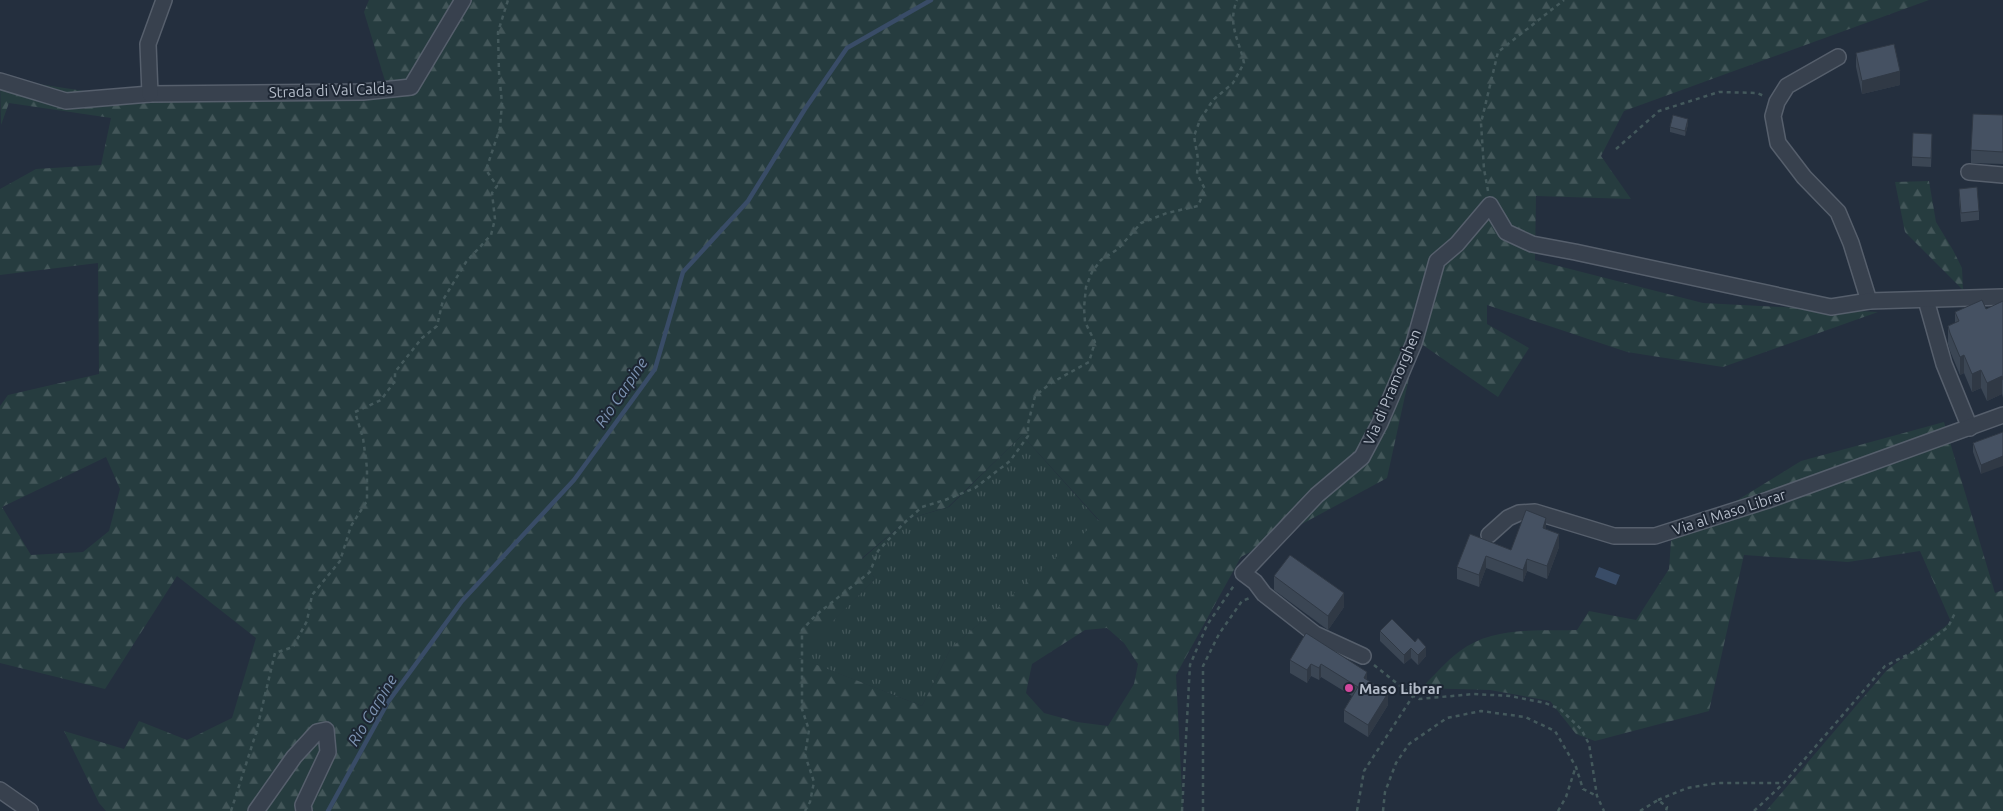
<svg xmlns="http://www.w3.org/2000/svg" width="2003" height="811" viewBox="0 0 2003 811" font-family="Ubuntu,sans-serif">
<style>
.grass{fill:url(#grass-tufts)}
.forest{fill:url(#forest-firs);fill-rule:evenodd}
.water{fill:#394c67}
.lines{fill:none;stroke-linecap:round;stroke-linejoin:round}
.stream{stroke:#394c67;stroke-width:4.5}
.minor-casing{stroke:#565f6c;stroke-width:18}
.path{stroke:#44595c;stroke-width:2.5;stroke-dasharray:4 4;stroke-linecap:butt}
.minor{stroke:#38414e;stroke-width:15}
.wall{fill:#3b4654}
.shaded-wall{fill:#303945}
.building{fill:#455162;stroke:#303945}
.hotel-dot{fill:#d1479c;stroke:#1d2633;stroke-width:2}
.labels{text-anchor:middle;dominant-baseline:central;stroke-width:4;stroke-linejoin:round;paint-order:stroke}
.street-label{font-size:15px;fill:#b4bcc9;stroke:#1d2633}
.poi-label{font-size:15px;font-weight:bold;fill:#b4bcc9;stroke:#1d2633;text-anchor:start}
.water-label{font-size:16px;font-style:italic;fill:#7c92b1;stroke:#1d2633}
</style>
<defs>
<pattern id="grass-tufts" width="24" height="20" patternUnits="userSpaceOnUse" patternTransform="scale(1.25)"><rect width="24" height="20" fill="#263c3f"/><path d="M3 7l-1-3M5 7V3M7 7l1-3M15 17l-1-3M17 17v-4M19 17l1-3" fill="none" stroke="#435659"/></pattern>
<pattern id="forest-firs" width="22" height="20" patternUnits="userSpaceOnUse" patternTransform="scale(1.25)"><rect width="22" height="20" fill="#263c3f"/><path d="M5 1l3.5 6h-7zM16 11l3.5 6h-7z" fill="#435659"/></pattern>
</defs>
<rect width="100%" height="100%" fill="#242f3e"/>
<!-- grass -->
<path class="grass" d="M1022,435L1099,521L951,648L922,706L796,657L875,579L862,559L908,519L949,507Z"/>
<!-- forest -->
<g class="forest">
<path d="M369,0H1929L1624,111L1601,156L1631,199L1536,196L1535,260L1703,303L1878,312L1723,367L1627,352L1487,305V324L1529,348L1498,397L1417,341L1387,478L1241,557L1176,675L1183,811H106L99,803L64,731L124,749L139,721L187,740L232,718L256,638L177,576L105,689L0,663V406L8,395L99,374L98,263L0,275V189L36,169L101,165L111,118L9,103L1,125L0,78L129,98L389,94L364,12ZM1022,435L1099,520L951,648L922,706L797,657L875,579L862,558L908,519L948,507ZM106,457L120,489L109,531L83,552L31,555L2,507ZM1107,628L1124,643L1138,664L1134,684L1108,726L1077,722L1044,713L1026,693L1032,664L1085,630Z"/>
<path d="M1929,181L1936,222L1953,250L1962,268L1963,290L1905,232L1895,182Z"/>
<path d="M1944,422L1995,593L2003,590V811H1766L1886,671L1951,622L1920,551L1848,562L1744,555L1709,711L1595,741L1576,734L1550,701L1490,690L1421,688C1434,676 1446,661 1460,651C1493,626 1539,631 1577,630L1589,611L1636,620L1669,569L1671,541L1801,461Z"/>
</g>
<!-- water -->
<path class="water" d="M1599,567L1620,575L1616,585L1595,577Z"/>
<g class="lines">
<!-- stream -->
<path class="stream" d="M328,811L388,702L462,601L574,480L655,369L683,272L748,201L805,109L847,48L931,0"/>
<defs>
<g id="minor">
<path d="M1838,57L1787,86L1777,102L1773,116L1778,143L1804,177L1838,212L1851,243L1869,301"/>
<path d="M0,81L66,101L150,94L363,92L411,87L463,0"/>
<path d="M150,94L148,44L164,0"/>
<path d="M1969,172L2003,175"/>
<path d="M1926,300L1944,364L1970,428"/>
<path d="M1489,535L1508,518L1519,513L1535,512L1614,536H1655L1768,500L2003,415"/>
<path d="M1363,656L1315,634L1264,594L1255,582L1243,573L1317,495L1362,457L1380,423L1414,343L1437,261L1457,244L1490,205L1506,232L1532,244L1575,252L1831,307L1869,301L2003,297"/>
<path d="M0,790L30,811"/>
<path d="M256,811L294,757L317,732L326,730L328,752L303,805L304,811"/>
</g>
</defs>
<!-- minor casing -->
<use href="#minor" class="minor-casing"/>
<!-- path -->
<g class="path">
<path d="M1616,149L1659,111L1719,92L1757,93L1764,96"/>
<path d="M1488,191L1484,169L1481,123L1498,52L1564,0"/>
<path d="M1374,665L1413,696L1419,699L1474,694L1510,696L1545,703L1560,709L1581,729L1589,744L1597,796L1604,811"/>
<path d="M1658,800L1687,788L1718,783H1782"/>
<path d="M231,811L256,733L275,653L293,647L307,621L312,595L340,561L351,526L367,501V468L363,438L355,412L381,400L395,381V372L422,338L437,326L443,300L466,262L491,235L495,219L492,193L497,186L486,170L500,128L502,103L499,73L498,32L508,0"/>
<path d="M805,811L810,802L814,782L805,755L809,730L802,709V630L816,615L870,572L878,551L903,524L922,507L945,500L975,488L1010,461L1028,436V424L1035,396L1051,383L1089,362L1095,342L1085,322L1084,308L1086,287L1092,272L1101,260L1118,249L1141,223L1167,213L1198,206L1205,189L1197,174L1198,159L1194,136L1200,120L1213,100L1233,83L1244,63C1239,39 1227,25 1237,0"/>
<path d="M1182,811L1190,665L1207,625L1235,584"/>
<path d="M1203,811V666L1219,634L1242,601L1250,598"/>
<path d="M1357,811L1364,771L1413,696"/>
<path d="M1383,811L1385,792L1396,763L1409,744L1447,718L1481,711L1525,717L1555,731L1576,767L1583,789L1597,796"/>
<path d="M1558,811L1566,797L1575,769"/>
<path d="M1640,811L1658,800L1667,807L1666,811"/>
<path d="M1754,811L1784,783L1885,666L1919,649L1948,627L1956,611"/>
</g>
<!-- minor -->
<use href="#minor" class="minor"/>
</g>
<!-- wall -->
<g class="wall">
<path d="M1856,53L1900,85L1862,94L1856,67Z"/>
<path d="M2003,115V164L1971,163V150Z"/>
<path d="M1688,124L1685,136L1670,132V127Z"/>
<path d="M1932,143L1931,167L1912,166V157Z"/>
<path d="M1959,189L1979,211V220L1961,222L1959,199Z"/>
<path d="M2003,302V398L2002,394L1987,401L1981,388L1972,392L1964,373L1960,375L1950,351L1948,344V326L1955,323V312L1986,309Z"/>
<path d="M2003,432L1981,474L1973,452V443Z"/>
<path d="M1546,529L1559,547L1547,579L1527,571L1523,582L1486,568L1479,587L1457,579V567L1470,534L1511,550Z"/>
<path d="M1274,576L1344,607L1328,630L1274,590Z"/>
<path d="M1380,631L1426,656L1418,665L1411,658L1404,664L1380,641Z"/>
<path d="M1306,633L1367,680L1388,705L1368,737L1344,722V710L1352,696L1321,677L1319,680L1311,676L1307,683L1290,673V660Z"/>
</g>
<!-- shaded-wall -->
<g class="shaded-wall">
<path d="M1900,71V85L1862,94V81Z"/>
<path d="M1688,119V124L1685,136V131Z"/>
<path d="M1964,355V373L1960,375V357Z"/>
<path d="M1981,370V388L1972,392V374Z"/>
<path d="M2002,376V394L1987,401V383Z"/>
<path d="M2003,456V466L1981,474V465Z"/>
<path d="M1546,518V530L1543,528Z"/>
<path d="M1559,534V547L1547,579V566Z"/>
<path d="M1486,556V568L1479,587V575Z"/>
<path d="M1527,559V571L1523,582V570Z"/>
<path d="M1344,593V607L1328,630V616Z"/>
<path d="M1426,647V656L1418,665V655Z"/>
<path d="M1411,648V658L1404,664V655Z"/>
<path d="M1311,664V676L1307,683V670Z"/>
<path d="M1321,664V677L1319,680V668Z"/>
<path d="M1367,672V685L1364,678Z"/>
<path d="M1388,693V705L1368,737V725Z"/>
</g>
<!-- building -->
<g class="building">
<path d="M1894,44L1900,71L1862,81L1856,53Z"/>
<path d="M1973,114L2003,115V152L1971,150Z"/>
<path d="M1673,115L1688,119L1685,131L1670,127Z"/>
<path d="M1913,133L1932,134L1931,158L1912,157Z"/>
<path d="M1977,187L1979,211L1961,213L1959,189Z"/>
<path d="M1982,300L1986,309L2003,301V380L2002,376L1987,383L1981,370L1972,374L1964,355L1960,357L1950,333L1948,326L1959,321L1955,312Z"/>
<path d="M2003,432V456L1981,465L1973,443Z"/>
<path d="M1526,510L1546,518L1543,528L1559,534L1547,566L1527,559L1523,570L1486,556L1479,575L1457,567L1470,534L1511,550Z"/>
<path d="M1290,555L1344,593L1328,616L1274,576Z"/>
<path d="M1392,619L1415,642L1418,638L1426,647L1418,655L1411,648L1404,655L1380,631Z"/>
<path d="M1306,633L1367,672L1364,678L1388,693L1368,725L1344,710L1358,687L1321,664L1319,668L1311,664L1307,670L1290,660Z"/>
</g>
<!-- markers -->
<circle class="hotel-dot" cx="1349" cy="688" r="5"/>
<g class="labels">
<!-- street labels -->
<g class="street-label">
<text transform="translate(331 90) rotate(-2)">Strada di Val Calda</text>
<text transform="translate(1392 387) rotate(-67)">Via di Pramorghen</text>
<text transform="translate(1729 512) rotate(-18)">Via al Maso Librar</text>
</g>
<!-- poi labels -->
<g class="poi-label">
<text x="1359" y="688">Maso Librar</text>
</g>
<!-- water labels -->
<g class="water-label">
<text transform="translate(621 392) rotate(-56)">Rio Carpine</text>
<text transform="translate(372 710) rotate(-59)">Rio Carpine</text>
</g>
</g>
</svg>
